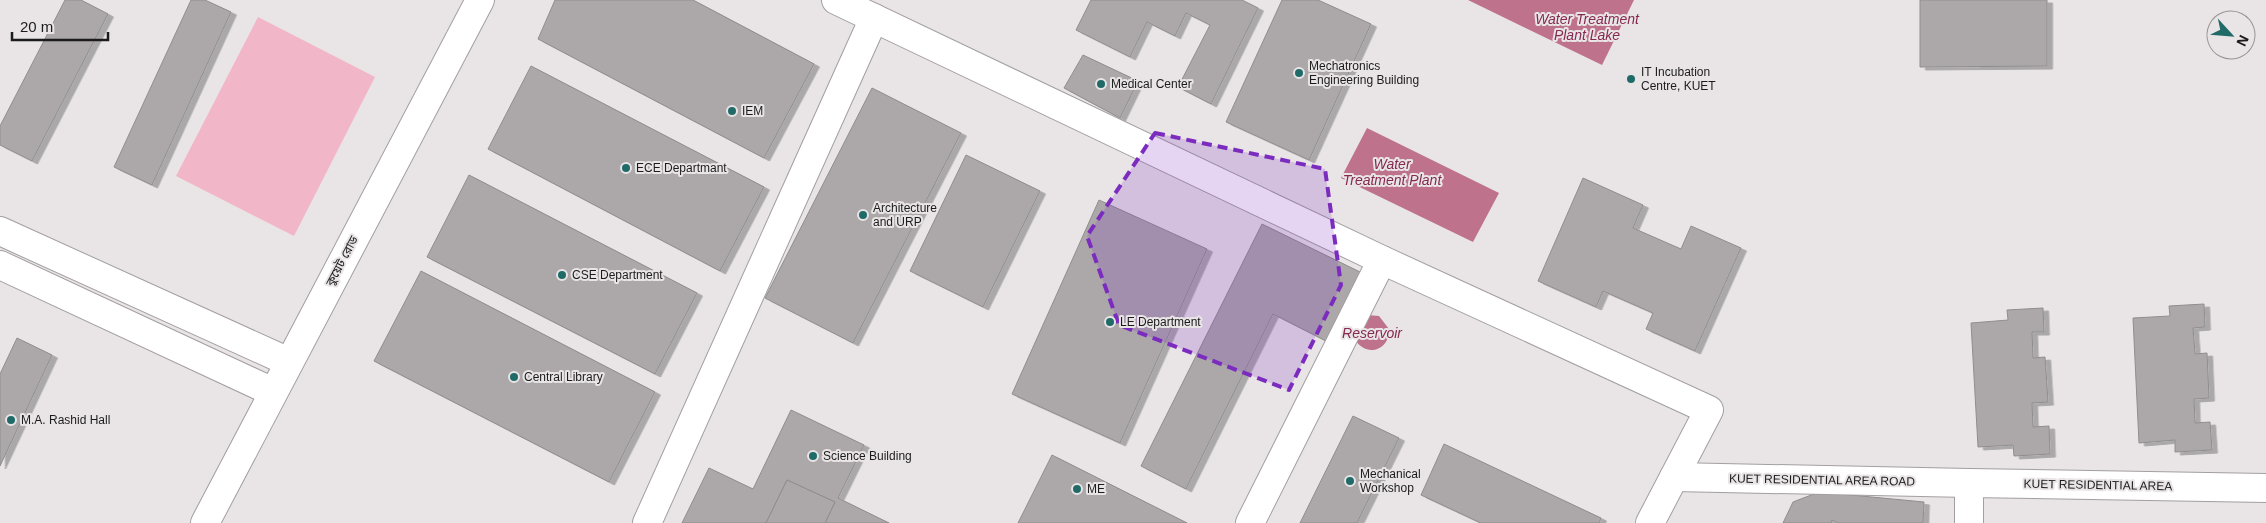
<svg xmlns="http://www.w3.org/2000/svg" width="2266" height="523" viewBox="0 0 2266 523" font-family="Helvetica,'Noto Sans Bengali',sans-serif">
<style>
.green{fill:#f2b6c9}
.water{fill:#be728c}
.building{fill:#aca8a9;stroke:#908d8e;filter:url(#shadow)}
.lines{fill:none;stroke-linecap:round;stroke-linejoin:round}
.minor-casing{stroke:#a39fa0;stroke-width:30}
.minor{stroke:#fff;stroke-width:28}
.marked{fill:#7b2cbf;fill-opacity:0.2;stroke:#7b2cbf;stroke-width:4;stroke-dasharray:10 6;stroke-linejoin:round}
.poi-dot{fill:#206b68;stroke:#e9e5e6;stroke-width:2}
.labels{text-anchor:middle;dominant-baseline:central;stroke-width:4;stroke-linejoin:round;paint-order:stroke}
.poi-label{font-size:12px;fill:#1c1b1b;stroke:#e9e5e6;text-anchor:start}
.street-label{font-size:12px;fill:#1c1b1b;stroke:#e9e5e6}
.water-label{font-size:14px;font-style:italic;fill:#852950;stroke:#e9e5e6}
</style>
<defs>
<filter id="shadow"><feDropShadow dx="5.5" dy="3" stdDeviation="0" flood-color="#0004"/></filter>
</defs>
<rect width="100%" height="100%" fill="#e9e5e6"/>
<!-- green -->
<path class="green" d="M258,17L375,77L294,236L176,176Z"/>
<!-- water -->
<g class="water">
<path d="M1468,0H1634L1602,65Z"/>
<path d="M1367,128L1499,193L1473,242L1341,178Z"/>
<path d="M1367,315L1379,316L1389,329C1390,351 1365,358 1355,339Z"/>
</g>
<!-- building -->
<g class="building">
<path d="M65,0H81L108,14L32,161L0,145V126Z"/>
<path d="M191,0H205L231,12L152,185L114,167Z"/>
<path d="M555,0H693L814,64L764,158L538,39Z"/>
<path d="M1091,0H1242L1258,8L1211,104L1178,87L1210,25L1186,13L1175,36L1147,22L1130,57L1076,30Z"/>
<path d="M1282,0H1318L1371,24L1309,160L1226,122Z"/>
<path d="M1920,0H2047V66L1920,67Z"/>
<path d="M1083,55L1138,81L1120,118L1064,88Z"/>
<path d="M531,66L764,187L720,271L488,149Z"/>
<path d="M872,88L961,133L853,343L765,298Z"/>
<path d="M966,155L1040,191L983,307L910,271Z"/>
<path d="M469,175L697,293L655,374L427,257Z"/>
<path d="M1583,178L1643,205L1633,228L1681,249L1691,226L1741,248L1695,351L1646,329L1653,313L1603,291L1596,307L1538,281Z"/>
<path d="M1099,200L1207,249L1120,443L1012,394Z"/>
<path d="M1262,224L1362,273L1328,342L1273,314L1186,489L1141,466Z"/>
<path d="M421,271L655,392L609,482L374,361Z"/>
<path d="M2204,304L2205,327L2193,328L2195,354L2207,353L2209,398L2194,399L2195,423L2210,422L2212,450L2175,452V440L2139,443L2133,318L2170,316L2169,306Z"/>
<path d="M2043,308L2044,332H2032L2033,358L2045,357L2048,402L2032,403L2033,427L2049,426L2050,454L2014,456L2013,445L1978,447L1971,323L2008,320L2007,310Z"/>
<path d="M17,338L52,355L0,466V374Z"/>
<path d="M791,410L864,445L838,498L889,523H825L835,502L787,480L766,523H682L709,468L753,489Z"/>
<path d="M1353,416L1399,438L1357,523H1300Z"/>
<path d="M1444,444L1601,518L1599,523H1481L1421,495Z"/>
<path d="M1052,455L1187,523H1018Z"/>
<path d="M787,480L835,502L825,523H766Z"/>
<path d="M1819,492L1924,502L1923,523H1838L1832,520L1831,523H1783L1793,502Z"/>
</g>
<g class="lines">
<defs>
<g id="minor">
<path d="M836,0L1382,260L1709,410L1650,523"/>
<path d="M0,231L289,362"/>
<path d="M0,265L273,392"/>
<path d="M1674,477L1969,483"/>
<path d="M205,523L480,0"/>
<path d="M647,523L874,18"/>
<path d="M1250,523L1382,260"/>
<path d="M1969,523V483L2266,488"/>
</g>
</defs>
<!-- minor casing -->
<use href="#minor" class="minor-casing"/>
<!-- minor -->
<use href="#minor" class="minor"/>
</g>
<!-- marked area -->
<path class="marked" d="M1155,133L1325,169L1341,285L1289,390L1119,325L1087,236Z"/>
<!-- markers -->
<g class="poi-dot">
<circle cx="1299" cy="73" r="5"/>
<circle cx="1631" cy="79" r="5"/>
<circle cx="1101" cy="84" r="5"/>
<circle cx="732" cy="111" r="5"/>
<circle cx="626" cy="168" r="5"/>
<circle cx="863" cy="215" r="5"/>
<circle cx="562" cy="275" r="5"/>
<circle cx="1110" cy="322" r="5"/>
<circle cx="514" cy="377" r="5"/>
<circle cx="11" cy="420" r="5"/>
<circle cx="813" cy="456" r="5"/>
<circle cx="1350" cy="481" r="5"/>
<circle cx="1077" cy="489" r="5"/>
</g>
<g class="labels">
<!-- poi labels -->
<g class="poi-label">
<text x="1309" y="66">Mechatronics<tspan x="1309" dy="14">Engineering Building</tspan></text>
<text x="1641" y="72">IT Incubation<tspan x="1641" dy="14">Centre, KUET</tspan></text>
<text x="1111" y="84">Medical Center</text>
<text x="742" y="111">IEM</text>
<text x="636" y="168">ECE Departmant</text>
<text x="873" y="208">Architecture<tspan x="873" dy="14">and URP</tspan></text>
<text x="572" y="275">CSE Department</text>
<text x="1120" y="322">LE Department</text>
<text x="524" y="377">Central Library</text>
<text x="21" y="420">M.A. Rashid Hall</text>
<text x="823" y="456">Science Building</text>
<text x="1360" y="474">Mechanical<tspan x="1360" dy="14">Workshop</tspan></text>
<text x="1087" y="489">ME</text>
</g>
<!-- street labels -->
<g class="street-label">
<text transform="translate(342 261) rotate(-62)">কুয়েট রোড</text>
<text transform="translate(1822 480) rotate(1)">KUET RESIDENTIAL AREA ROAD</text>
<text transform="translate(2098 485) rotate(1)">KUET RESIDENTIAL AREA</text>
</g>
<!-- water labels -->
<g class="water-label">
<text x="1587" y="19">Water Treatment<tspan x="1587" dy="16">Plant Lake</tspan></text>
<text x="1392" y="164">Water<tspan x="1392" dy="16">Treatment Plant</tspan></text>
<text x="1372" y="333">Reservoir</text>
</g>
</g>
<!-- north arrow -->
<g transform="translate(2231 35) rotate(116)"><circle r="24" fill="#e9e5e6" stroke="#979495"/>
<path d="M0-4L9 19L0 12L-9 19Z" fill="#206b68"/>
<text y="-8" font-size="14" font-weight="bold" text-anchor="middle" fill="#1c1b1b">N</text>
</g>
<!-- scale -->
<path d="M12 32v8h96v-8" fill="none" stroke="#1c1b1b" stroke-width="2.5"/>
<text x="20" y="32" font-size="15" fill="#1c1b1b" stroke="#e9e5e6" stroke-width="4" paint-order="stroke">20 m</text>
</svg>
